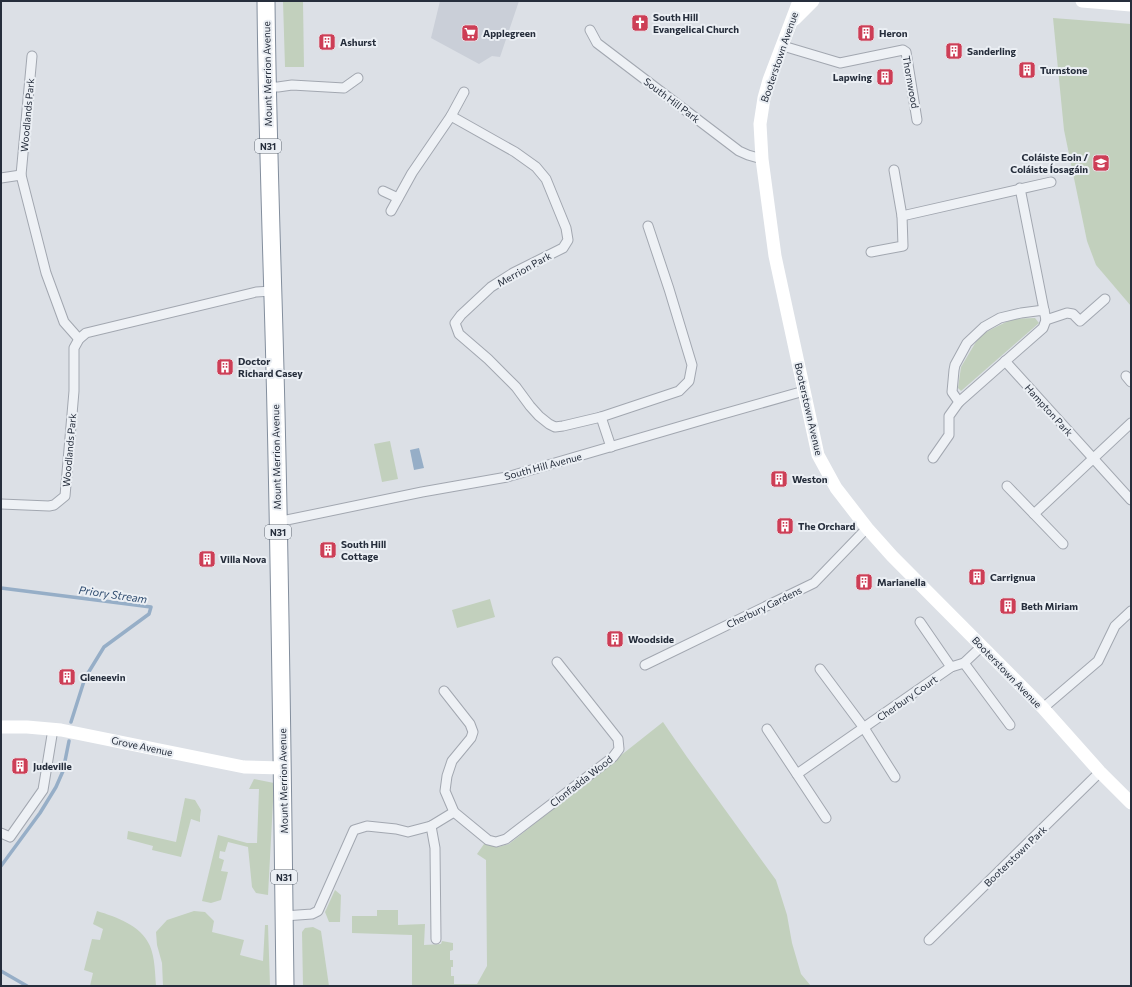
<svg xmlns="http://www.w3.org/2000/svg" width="1132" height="987" viewBox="0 0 1132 987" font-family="Commissioner,sans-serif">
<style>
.built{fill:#cacfd8}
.green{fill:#c2d0bd}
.water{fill:#96aec7}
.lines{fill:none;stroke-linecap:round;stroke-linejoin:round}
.stream{stroke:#96aec7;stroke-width:3.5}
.street-casing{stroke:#a2a7b0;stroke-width:11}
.highway-casing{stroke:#838e9d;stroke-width:19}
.street{stroke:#eef1f5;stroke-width:9}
.secondary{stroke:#fff;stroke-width:13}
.highway{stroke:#fff;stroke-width:17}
.labels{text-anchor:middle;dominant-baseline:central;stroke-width:4;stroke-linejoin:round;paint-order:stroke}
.shield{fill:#ebeff4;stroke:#616873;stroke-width:1}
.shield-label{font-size:9px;font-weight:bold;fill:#262e3c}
.poi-label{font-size:10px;font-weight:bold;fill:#262e3c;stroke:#ebeff4;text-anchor:start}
.street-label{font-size:10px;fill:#262e3c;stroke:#ebeff4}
.water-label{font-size:11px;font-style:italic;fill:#304d70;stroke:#ebeff4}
</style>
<rect width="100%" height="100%" fill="#dce0e6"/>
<!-- built -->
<path class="built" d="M440,1H519L500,57L492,56L479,64L431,38Z"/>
<!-- green -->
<g class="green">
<path d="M283,1H303L304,67H285Z"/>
<path d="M1053,18L1131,24V306L1096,265L1087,241L1064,130Z"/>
<path d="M1035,318L1039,323L961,391L958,388L961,367L980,335L1012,319Z"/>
<path d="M390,441L398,479L382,482L374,444Z"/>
<path d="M490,599L495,617L457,628L452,610Z"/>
<path d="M663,722L687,757L776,880L787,915L792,943L801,974L811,986H412V935L352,933V916H377V910H398V925L425,924L424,945L441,944L442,941L453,943V950L450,951V960H453V967H451V976H454V984H477L487,966L486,860L477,854L484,844L498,847L509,844Z"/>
<path d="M254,779L274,783L268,895L256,893L252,887L248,847L228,842L225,852L220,851L219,858L224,860L221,871L228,872L221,900L211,903L202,901L218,835L247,843H257L259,789H249Z"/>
<path d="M185,798L195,800L201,810L200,817V822L191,819L181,857L152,850L153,846L127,839L128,831L176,842Z"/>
<path d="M335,890L341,895L340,922H329L325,912Z"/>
<path d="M97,911C116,917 141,925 150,946C155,958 155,973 156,986H90L93,973L84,970L92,939L100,940L103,929L93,924Z"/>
<path d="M194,911L205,912L214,921L212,932L244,940L240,955L263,961L265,925H268L270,986H163L162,963L157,945L156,932L167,920Z"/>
<path d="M313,927L321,931L329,986H303L302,932L305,928Z"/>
</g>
<!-- water -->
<path class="water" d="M419,448L424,468L414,470L410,450Z"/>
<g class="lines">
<!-- stream -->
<g class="stream">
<path d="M1,588L151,607L149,614L104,647L85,678L71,722"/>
<path d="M1,866L40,813L56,787L63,771L69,741"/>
<path d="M1,971L27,986"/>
</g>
<defs>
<g id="street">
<path d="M590,30L597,43L739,151L748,155L762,159"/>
<path d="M783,46L840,63L903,50L906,52L917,120"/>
<path d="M32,56L21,175L46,273L64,322L79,339"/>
<path d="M267,87H278L292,85L344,88L358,78"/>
<path d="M451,116L464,92"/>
<path d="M1,178L21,175"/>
<path d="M1020,188L1044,310"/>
<path d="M383,191L398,198"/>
<path d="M391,211L412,173L451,116L515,152L536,167L546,179L566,228L568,240L563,248L513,273L491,287L461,315L455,323L459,334L488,359L516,387L530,406L539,416L549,424L555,427L563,426L601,417L679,391L689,381L692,365L669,289L648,226"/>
<path d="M902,216L1051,182"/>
<path d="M871,252L903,246L902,216L894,170"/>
<path d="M1005,361L1131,500"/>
<path d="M1126,376L1131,382"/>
<path d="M959,402L1043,328L1046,320"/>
<path d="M601,417L611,447"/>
<path d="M933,458L949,435V416L959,402L952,392L954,370L955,365L967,343L984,327L1000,318L1021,313L1044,310L1046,320L1067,313L1073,314L1080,321L1105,299"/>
<path d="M1007,486L1063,544"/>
<path d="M1,504L49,506L54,505L65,496L74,391V348L79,339L86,333L256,292L272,291"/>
<path d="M1034,514L1131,423"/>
<path d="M277,522L422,492L507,477L709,418L804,391"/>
<path d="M920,622L951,667"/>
<path d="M964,663L1010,725"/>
<path d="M645,665L814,583L867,528"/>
<path d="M820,669L864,728L895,777"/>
<path d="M444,691L470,724L473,732L471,738L452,761L447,776L445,791L454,812L488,840L496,842L506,839L613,757L619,749L618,739L557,662"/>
<path d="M1043,708L1098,661L1115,626L1131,611"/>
<path d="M767,729L826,818"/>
<path d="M797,774L951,667L964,663L982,646"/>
<path d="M431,826L435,848L436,939"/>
<path d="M1,833L10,837L43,790L53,729"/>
<path d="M284,916L312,914L318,911L354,830L367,826L396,829L408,832L431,826L454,812"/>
<path d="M929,940L1100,772"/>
</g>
<path id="highway" d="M266,1C267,100 270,199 273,298C280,527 282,757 285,986"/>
</defs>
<!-- street casing -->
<use href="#street" class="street-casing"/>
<!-- highway casing -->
<use href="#highway" class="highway-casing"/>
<!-- street -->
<use href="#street" class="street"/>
<!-- secondary -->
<g class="secondary">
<path d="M799,1L769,80L764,98L760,124L762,159L775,256L818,455L836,488L867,528L892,556L1043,708L1100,772L1131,803"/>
<path d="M1082,1L1131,5"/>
<path d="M795,19L813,1"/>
<path d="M1,727H27L61,730L244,767L283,768"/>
</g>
<!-- highway -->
<use href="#highway" class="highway"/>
</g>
<!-- icons -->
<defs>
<symbol id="church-square" viewBox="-11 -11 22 22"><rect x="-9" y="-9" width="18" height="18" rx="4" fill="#cd3e56" stroke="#ebeff4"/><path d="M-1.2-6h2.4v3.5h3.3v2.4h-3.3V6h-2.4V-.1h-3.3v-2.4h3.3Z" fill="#fff"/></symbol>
<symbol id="supermarket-square" viewBox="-11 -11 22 22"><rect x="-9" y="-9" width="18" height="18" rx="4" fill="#cd3e56" stroke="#ebeff4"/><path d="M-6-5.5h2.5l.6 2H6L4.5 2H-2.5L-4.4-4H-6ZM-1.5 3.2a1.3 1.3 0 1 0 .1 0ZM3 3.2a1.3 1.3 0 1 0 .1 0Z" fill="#fff"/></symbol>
<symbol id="building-square" viewBox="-11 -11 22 22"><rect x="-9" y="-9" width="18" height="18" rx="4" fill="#cd3e56" stroke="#ebeff4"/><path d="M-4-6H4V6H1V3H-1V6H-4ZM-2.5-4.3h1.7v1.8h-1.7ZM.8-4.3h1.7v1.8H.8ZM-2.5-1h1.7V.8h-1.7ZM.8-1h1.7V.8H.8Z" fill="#fff"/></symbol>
<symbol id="school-square" viewBox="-11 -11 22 22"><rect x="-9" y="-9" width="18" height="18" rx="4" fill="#cd3e56" stroke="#ebeff4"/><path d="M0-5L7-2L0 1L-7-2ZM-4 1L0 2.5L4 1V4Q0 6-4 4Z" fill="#fff"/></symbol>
</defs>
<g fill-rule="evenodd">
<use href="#church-square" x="630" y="13" width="20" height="20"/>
<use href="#supermarket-square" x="460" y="23" width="20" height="20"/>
<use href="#building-square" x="856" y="23" width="20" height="20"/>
<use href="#building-square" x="317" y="32" width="20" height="20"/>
<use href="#building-square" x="944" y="41" width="20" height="20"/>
<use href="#building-square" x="1017" y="60" width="20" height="20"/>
<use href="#building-square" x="875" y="67" width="20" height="20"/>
<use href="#school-square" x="1091" y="153" width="20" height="20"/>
<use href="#building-square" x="215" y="357" width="20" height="20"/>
<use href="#building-square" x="769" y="469" width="20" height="20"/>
<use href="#building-square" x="775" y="516" width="20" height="20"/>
<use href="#building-square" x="318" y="540" width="20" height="20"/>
<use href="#building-square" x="197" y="549" width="20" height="20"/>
<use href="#building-square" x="967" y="567" width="20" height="20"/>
<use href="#building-square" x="854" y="572" width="20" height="20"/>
<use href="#building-square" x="998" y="596" width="20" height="20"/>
<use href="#building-square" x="605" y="629" width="20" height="20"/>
<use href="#building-square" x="57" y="667" width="20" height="20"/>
<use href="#building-square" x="10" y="756" width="20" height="20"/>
</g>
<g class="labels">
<!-- shield labels -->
<g class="shield">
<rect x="255" y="139" width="26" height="14" rx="3"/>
<rect x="265" y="525" width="26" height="14" rx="3"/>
<rect x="271" y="870" width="26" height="14" rx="3"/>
</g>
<g class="shield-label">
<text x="268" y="146">N31</text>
<text x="278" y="532">N31</text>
<text x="284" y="877">N31</text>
</g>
<!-- poi labels -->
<g class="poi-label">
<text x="653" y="17">South Hill<tspan x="653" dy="12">Evangelical Church</tspan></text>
<text x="483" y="33">Applegreen</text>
<text x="879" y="33">Heron</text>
<text x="340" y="42">Ashurst</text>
<text x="967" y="51">Sanderling</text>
<text x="1040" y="70">Turnstone</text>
<text x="872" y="77" text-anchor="end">Lapwing</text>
<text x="1088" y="157" text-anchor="end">Coláiste Eoin /<tspan x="1088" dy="12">Coláiste Íosagáin</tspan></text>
<text x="238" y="361">Doctor<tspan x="238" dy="12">Richard Casey</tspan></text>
<text x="792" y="479">Weston</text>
<text x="798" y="526">The Orchard</text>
<text x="341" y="544">South Hill<tspan x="341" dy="12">Cottage</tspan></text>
<text x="220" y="559">Villa Nova</text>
<text x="990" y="577">Carrignua</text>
<text x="877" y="582">Marianella</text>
<text x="1021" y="606">Beth Miriam</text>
<text x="628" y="639">Woodside</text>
<text x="80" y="677">Gleneevin</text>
<text x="33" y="766">Judeville</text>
</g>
<!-- street labels -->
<g class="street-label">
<text transform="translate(779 57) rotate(-71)">Booterstown Avenue</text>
<text transform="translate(267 74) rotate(-91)">Mount Merrion Avenue</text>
<text transform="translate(911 82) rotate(80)">Thornwood</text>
<text transform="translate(672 100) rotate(37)">South Hill Park</text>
<text transform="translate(27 115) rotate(-85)">Woodlands Park</text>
<text transform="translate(524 269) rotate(-29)">Merrion Park</text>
<text transform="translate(809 409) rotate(77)">Booterstown Avenue</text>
<text transform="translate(1049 410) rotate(48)">Hampton Park</text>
<text transform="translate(69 450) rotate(-85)">Woodlands Park</text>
<text transform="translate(276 457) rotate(-91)">Mount Merrion Avenue</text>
<text transform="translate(543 466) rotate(-15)">South Hill Avenue</text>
<text transform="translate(764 607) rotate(-26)">Cherbury Gardens</text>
<text transform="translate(1007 672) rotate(46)">Booterstown Avenue</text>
<text transform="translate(907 698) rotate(-35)">Cherbury Court</text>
<text transform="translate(142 746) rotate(12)">Grove Avenue</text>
<text transform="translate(283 781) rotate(-91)">Mount Merrion Avenue</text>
<text transform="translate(581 781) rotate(-38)">Clonfadda Wood</text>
<text transform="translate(1015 856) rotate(-44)">Booterstown Park</text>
</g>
<!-- water labels -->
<g class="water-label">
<text transform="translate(113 594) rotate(8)">Priory Stream</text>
</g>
</g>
<!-- border -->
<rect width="1132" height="987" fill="none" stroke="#262e3c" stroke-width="4"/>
</svg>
